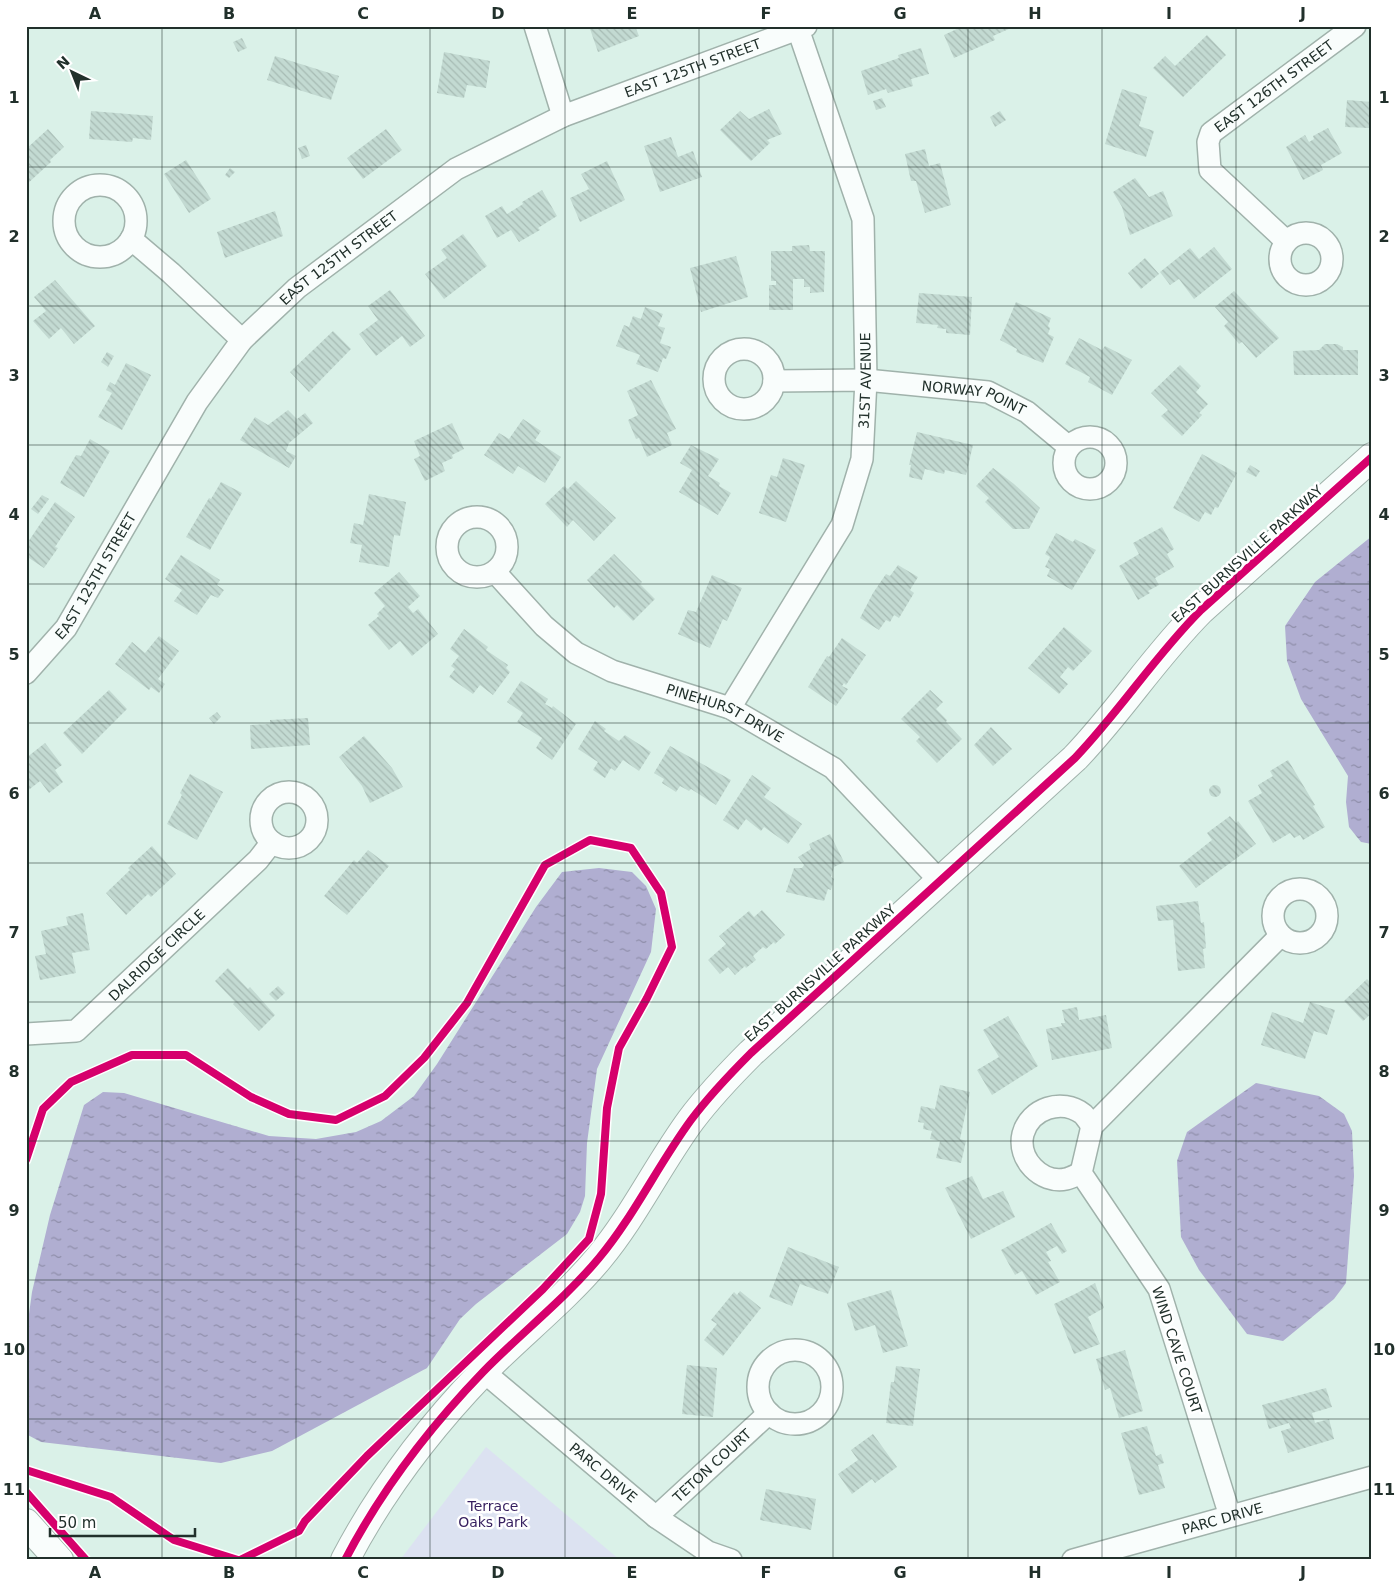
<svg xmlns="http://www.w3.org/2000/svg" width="1398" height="1586" viewBox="0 0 1398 1586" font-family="'DejaVu Sans',sans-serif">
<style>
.park{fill:#dce2f1}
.water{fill:url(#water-ripples)}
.building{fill:url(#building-back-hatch)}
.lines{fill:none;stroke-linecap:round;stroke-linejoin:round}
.minor-casing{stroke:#a0b2ab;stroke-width:24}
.tertiary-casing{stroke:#a0b2ab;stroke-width:30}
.minor{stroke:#f9fdfc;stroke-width:21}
.tertiary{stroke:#f9fdfc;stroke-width:28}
.cycleway-casing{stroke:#fff;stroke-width:11}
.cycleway{stroke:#d6006c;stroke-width:8}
.grid{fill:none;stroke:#21302b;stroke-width:1;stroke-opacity:0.55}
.labels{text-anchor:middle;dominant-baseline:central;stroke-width:5;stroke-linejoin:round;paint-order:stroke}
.street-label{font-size:14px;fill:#21302b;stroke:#fff}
.park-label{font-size:14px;fill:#351e5e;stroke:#fff}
.neatline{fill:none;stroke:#21302b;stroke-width:2}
.grid-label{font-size:16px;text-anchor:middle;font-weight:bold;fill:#21302b}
</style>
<defs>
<pattern id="water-ripples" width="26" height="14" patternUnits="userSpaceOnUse" patternTransform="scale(1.25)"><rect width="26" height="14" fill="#b0aed1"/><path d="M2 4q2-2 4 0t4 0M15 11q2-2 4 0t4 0" fill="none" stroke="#8f8eaa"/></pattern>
<pattern id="building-back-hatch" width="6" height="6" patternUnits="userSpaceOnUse" patternTransform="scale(1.25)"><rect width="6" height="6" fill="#c3dad2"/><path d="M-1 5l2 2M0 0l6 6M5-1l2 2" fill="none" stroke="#a7bbb4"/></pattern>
</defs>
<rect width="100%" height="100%" fill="#daf1e8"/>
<!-- park -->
<path class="park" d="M486,1447L620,1560H400Z"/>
<!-- water -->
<g class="water">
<path d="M1372,536V844L1361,842L1349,827L1346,802L1348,776L1301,699L1287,661L1285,626L1315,582Z"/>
<path d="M599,868L632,872L646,886L656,909L651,952L597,1069L587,1143L585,1196L580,1212L567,1234L476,1304L460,1319L427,1368L272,1451L221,1463L41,1442L26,1434V1336L32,1292L50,1215L84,1105L103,1092L124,1093L269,1136L316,1139L356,1132L381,1121L414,1096L437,1064L536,907L562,872Z"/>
<path d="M1256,1083L1319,1096L1344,1114L1352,1131L1354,1176L1346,1283L1334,1299L1283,1341L1247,1334L1199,1270L1181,1237L1177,1161L1187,1132Z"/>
</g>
<!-- building -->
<g class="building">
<path d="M589,26H635L639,36L598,52Z"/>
<path d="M959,26H1010L1011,28L993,36L995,40L954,58L944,35L959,28Z"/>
<path d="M1207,35L1226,55L1183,97L1153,68L1165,56L1175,66Z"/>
<path d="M242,38L247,48L238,52L233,42Z"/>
<path d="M921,48L929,74L911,79L913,86L888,93L886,89L868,95L861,71L899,58L898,55Z"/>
<path d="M444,52L490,61L486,88L467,85L464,98L437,93Z"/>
<path d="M275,56L339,76L331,100L267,80Z"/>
<path d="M1122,89L1147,97L1139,126L1154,131L1146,157L1105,144Z"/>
<path d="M882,98L886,107L876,110L873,101Z"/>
<path d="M1347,100L1372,102V133L1369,132V128L1345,127Z"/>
<path d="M769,109L782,134L767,140L770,143L751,161L720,130L740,111L749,119Z"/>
<path d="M91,111L153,116L151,140L133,138L132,142L89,139Z"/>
<path d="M1000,111L1006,120L995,127L990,117Z"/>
<path d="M1328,128L1342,153L1321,165L1323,170L1303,180L1286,147L1305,135L1309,142L1314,139L1313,136Z"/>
<path d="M48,129L64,147L50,160L51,162L26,185V149Z"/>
<path d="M386,129L402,150L363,179L347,158Z"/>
<path d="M671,137L678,157L693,151L702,177L660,192L644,146Z"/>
<path d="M306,145L310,156L302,159L298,148Z"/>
<path d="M925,149L929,166L940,163L951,205L925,213L916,181H911L905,154Z"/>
<path d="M186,160L211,199L189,213L164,174Z"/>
<path d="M607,161L625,200L580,222L570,198L589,189L581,174Z"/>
<path d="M230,168L235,172L229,178L225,175Z"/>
<path d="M1135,178L1149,197L1163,191L1173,216L1130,235L1122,207L1113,192Z"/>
<path d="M542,190L557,216L538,228L540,230L519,242L511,230L497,238L485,216L502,206L507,214L523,204L522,202Z"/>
<path d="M275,211L283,236L225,258L217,232Z"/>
<path d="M463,234L487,266L444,299L425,274L447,258L441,250Z"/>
<path d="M809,245L810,251H825L824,292L810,293V287H804V279H793V310H769V285H776V281H771V251H792V246Z"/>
<path d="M1214,247L1232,269L1194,299L1179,279L1170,285L1160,272L1190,248L1199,259Z"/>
<path d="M736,256L748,297L701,312L690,268Z"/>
<path d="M1145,258L1159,274L1141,289L1128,273Z"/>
<path d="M55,280L95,326L74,344L61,328L49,339L33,321L46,311L34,297Z"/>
<path d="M390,290L425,336L410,347L402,336L376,356L359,334L378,320L368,306Z"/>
<path d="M1234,291L1279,338L1256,358L1242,342L1239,344L1224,326L1228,322L1215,307Z"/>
<path d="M919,293L972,297L970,335L946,333V329L937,328L938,325L916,323Z"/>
<path d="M1016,302L1051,318L1048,326L1050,328L1048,334L1054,337L1043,363L1016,352L1017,349L1000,340Z"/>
<path d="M645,307L663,314L658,326L665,328L660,343L671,347L666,359L663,358L658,372L636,364L640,355L616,346L624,325L629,327L633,316L641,319Z"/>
<path d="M333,331L351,349L309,392L290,372Z"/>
<path d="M1079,338L1102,350L1105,346L1132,360L1112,395L1088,382L1090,377L1065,364Z"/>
<path d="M1325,344H1337L1343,347V350H1358V375H1294L1293,351L1319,350Z"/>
<path d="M107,352L114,356L108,367L101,362Z"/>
<path d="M126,363L151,375L122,430L98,417L112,393L106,390L110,382L115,385Z"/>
<path d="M1180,365L1201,386L1196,392L1208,404L1199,413L1202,415L1182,436L1161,416L1168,410L1151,393Z"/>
<path d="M651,380L676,429L667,433L672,445L647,457L639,438L636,439L628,420L638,415L627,391Z"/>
<path d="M288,410L297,419L305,413L313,423L289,443L286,451L296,456L289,468L240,440L255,417L268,425Z"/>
<path d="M523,419L541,431L535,440L561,457L545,483L518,466L513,474L484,455L499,433L509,439Z"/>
<path d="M452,423L464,449L452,455L453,458L442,463L445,471L425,481L414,459L420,456L414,441Z"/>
<path d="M917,432L973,445L966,475L945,470L944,474L925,469L922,480L909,477L911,465H909Z"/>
<path d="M90,439L110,451L84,497L60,483L76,455L81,456Z"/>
<path d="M691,445L719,459L708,476L720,483L719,486L731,493L718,515L679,492L692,470L680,463Z"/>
<path d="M1202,454L1237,473L1218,508L1215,507L1211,515L1205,512L1199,522L1173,508Z"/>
<path d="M783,458L805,465L786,522L759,513L771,475L777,477Z"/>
<path d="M1250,465L1260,471L1256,477L1246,472Z"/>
<path d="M993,468L1014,484L1040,508L1029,529H1013L985,502L989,498L976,486Z"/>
<path d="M576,481L616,518L594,541L573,520L567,527L545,504L564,486L568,489Z"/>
<path d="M221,482L242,493L210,550L186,537L209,498L211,499Z"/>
<path d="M369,494L406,502L400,536L394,535L389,567L359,562L362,545L350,543L354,523L363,525Z"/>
<path d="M42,495L49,499L38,514L31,509Z"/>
<path d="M55,502L75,517L55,547L58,548L44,568L26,556V545Z"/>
<path d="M1162,527L1174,549L1167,554L1174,567L1155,578L1159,585L1148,591L1150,593L1138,600L1119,566L1139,554L1133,543Z"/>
<path d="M1056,533L1073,542L1075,539L1096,550L1072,590L1047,576L1050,569L1045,567L1050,557L1045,554Z"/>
<path d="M614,554L642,582L640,584L655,599L633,621L617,605L614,608L587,580Z"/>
<path d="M181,555L220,580L217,585L224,590L218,598L211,595L197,615L174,601L182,590L165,579Z"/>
<path d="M898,565L918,577L910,590L914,593L899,618L894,615L890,622L886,620L879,630L860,618L873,593L886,574L890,576Z"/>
<path d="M399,572L420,596L408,607L413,613L418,609L438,634L412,656L400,641L389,650L368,625L379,616L377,614L385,606L374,593Z"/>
<path d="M712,575L742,588L727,621L723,619L710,648L678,634L688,610L696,612Z"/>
<path d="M1064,627L1092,651L1073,671L1068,667L1060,677L1068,684L1059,694L1028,668Z"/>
<path d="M464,629L488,647L486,650L508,665L506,668L510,672L493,695L480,685L473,694L449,677L455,669L451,666L459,656L450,649Z"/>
<path d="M159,636L179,651L158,679L165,684L159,693L151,687L149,690L115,664L132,642L145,653Z"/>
<path d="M842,638L866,655L846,685L844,683L842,686L848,689L836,706L808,687L827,656L829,657Z"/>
<path d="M521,681L548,699L545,704L552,708L553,706L576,724L552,760L536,748L542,738L517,722L523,713L507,702Z"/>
<path d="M109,690L127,709L82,754L63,733Z"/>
<path d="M930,690L943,702L936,709L947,720L946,722L962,739L937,763L916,741L920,737L901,719Z"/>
<path d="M217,712L221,717L214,724L209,718Z"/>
<path d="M308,718L310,745L251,749L250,725L270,724V720Z"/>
<path d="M595,721L606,729L604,731L619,741L625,735L651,752L639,771L623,760L615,771L611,768L605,778L593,770L598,762L578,749Z"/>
<path d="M991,727L1012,749L993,766L974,745Z"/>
<path d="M364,736L392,768L403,787L370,803L362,786L339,757Z"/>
<path d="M45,743L62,765L55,770L63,782L49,793L40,781L26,792V758Z"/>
<path d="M670,746L731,780L716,805L691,789L689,791L680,786L676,792L662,783L664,779L654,773Z"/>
<path d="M1288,760L1315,805L1313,806L1325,827L1303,840L1300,835L1294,838L1290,833L1273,843L1248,801L1262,793L1258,785L1273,776L1270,771Z"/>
<path d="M190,774L223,792L197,840L167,824L182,795L180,793Z"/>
<path d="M752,775L771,788L764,797L802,824L788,844L764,827L761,831L746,819L738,830L723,820Z"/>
<circle cx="1215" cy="791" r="6"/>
<path d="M1230,816L1236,823L1238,821L1256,844L1196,888L1179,866L1212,840L1207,833Z"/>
<path d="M830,834L844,862L834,867L831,877L834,879L831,890L828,889L824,901L786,892L794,868H802L804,865L798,857L811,849L809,844Z"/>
<path d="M152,846L176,874L151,897L148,894L126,915L106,893L130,870L128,868Z"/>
<path d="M368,850L389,866L347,915L324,896L354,860L357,863Z"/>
<path d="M1198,901L1201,923L1204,922L1206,948L1203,949L1205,968L1178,971L1173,920L1158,921L1156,906Z"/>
<path d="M762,910L785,935L775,944L774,942L766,949L763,947L753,956L756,960L746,968L745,966L735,975L728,967L720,974L708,960L726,944L719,936L749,911L754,917Z"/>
<path d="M83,913L90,950L72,953L76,973L40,980L35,956L46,954L41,931L68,925L66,917Z"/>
<path d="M228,968L248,989L250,987L275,1015L259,1031L233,1004L235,1002L215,981Z"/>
<path d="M1367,979L1370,982L1372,981V1013L1363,1021L1344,1001Z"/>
<path d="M278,986L285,993L276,1001L269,994Z"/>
<path d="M1310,1002L1335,1010L1327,1035L1314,1031L1305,1059L1261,1045L1272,1012L1303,1023Z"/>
<path d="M1077,1007L1079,1020L1106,1015L1112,1048L1052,1060L1046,1029L1062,1026L1061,1023H1065L1062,1010Z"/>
<path d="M1008,1016L1038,1066L992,1095L977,1070L999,1057L983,1030Z"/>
<path d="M940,1085L970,1092L960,1139L966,1141L961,1163L936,1158L940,1141L930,1139L932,1131L923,1129L924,1123L918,1122L921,1106L935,1109Z"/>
<path d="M972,1176L983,1199L1003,1191L1015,1217L971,1239L945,1188Z"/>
<path d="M1051,1223L1067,1251L1062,1254L1057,1246L1046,1252L1051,1261L1048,1262L1060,1282L1036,1295L1022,1271L1015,1275L1001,1250Z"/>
<path d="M788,1247L839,1267L828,1294L800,1284L792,1306L769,1297Z"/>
<path d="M1095,1283L1104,1308L1088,1317L1100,1344L1074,1354L1054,1304L1077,1293Z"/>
<path d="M891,1290L908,1346L883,1353L875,1325L855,1331L847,1303Z"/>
<path d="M740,1291L761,1308L723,1356L704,1340L717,1324L711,1320L734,1292L737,1295Z"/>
<path d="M1125,1350L1143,1411L1119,1418L1110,1388L1105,1390L1096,1359Z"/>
<path d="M687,1365L717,1368L713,1417L682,1414Z"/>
<path d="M896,1366L920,1369L913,1426L886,1423L891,1382H894Z"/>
<path d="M1326,1388L1332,1407L1312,1413L1315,1423L1329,1419L1334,1439L1288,1453L1281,1431L1291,1428L1289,1423L1269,1429L1262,1405Z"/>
<path d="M1147,1426L1156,1456L1161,1454L1164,1463L1158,1465L1165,1488L1139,1495L1121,1433Z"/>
<path d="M873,1434L897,1467L875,1483L872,1479L852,1494L838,1474L858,1460L851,1450Z"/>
<path d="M766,1489L816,1499L811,1530L760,1520Z"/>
</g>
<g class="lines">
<defs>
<g id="minor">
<path d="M535,26L563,116"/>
<circle cx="100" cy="221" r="36"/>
<circle cx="1306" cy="259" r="26"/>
<path d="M131,239L171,273L242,340"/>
<path id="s1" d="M1286,241L1210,170L1208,142L1211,133L1355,26"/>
<circle cx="744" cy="379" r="30"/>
<path id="s2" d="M774,381L866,380L988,392L1027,412L1069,447"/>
<circle cx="1090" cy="463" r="26"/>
<circle cx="477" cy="547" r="30"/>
<path id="s3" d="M495,572L544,626L576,653L612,671L730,708L833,768L940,881"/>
<path id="s4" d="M26,673L66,628L197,402L242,340L297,288L456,169L563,116L806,26"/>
<path id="s5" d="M730,708L842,525L862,459L866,380L863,219L798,29"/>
<circle cx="289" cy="820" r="28"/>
<circle cx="1300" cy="916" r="27"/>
<path id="s6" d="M26,1034L76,1031L258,860L272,842"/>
<path d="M1081,1173C1076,1175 1071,1178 1066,1179C1041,1184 1017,1159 1023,1134C1030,1108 1062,1098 1083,1114C1086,1117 1089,1122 1092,1126"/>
<circle cx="795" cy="1387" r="37"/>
<path id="s7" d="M484,1372L656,1517L708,1552L731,1560"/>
<path d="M1230,1516L1159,1289L1081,1173L1092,1126L1280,936"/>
<path id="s8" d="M656,1517L769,1413"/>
<path id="s9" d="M1073,1560L1372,1477"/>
</g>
<g id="tertiary">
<path d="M26,1523L59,1560"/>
<path d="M345,1560C381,1491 429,1428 483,1372C521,1333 564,1300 599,1258C634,1216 658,1165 691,1120C709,1096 730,1074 751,1053L1075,758C1120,711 1155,656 1201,610L1372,457"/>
</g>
</defs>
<!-- minor casing -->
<use href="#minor" class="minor-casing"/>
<!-- tertiary casing -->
<use href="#tertiary" class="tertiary-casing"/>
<!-- minor -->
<use href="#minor" class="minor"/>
<!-- tertiary -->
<use href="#tertiary" class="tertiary"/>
<defs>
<g id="cycleway">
<path d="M26,1160L43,1109L71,1082L132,1055H186L251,1097L289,1114L336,1120L385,1096L424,1058L467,1003L545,865L590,840L631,848L661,893L672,947L647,998L619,1048L607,1108L601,1194L589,1239L543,1289L367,1456L305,1521L299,1531L240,1560"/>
<path d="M26,1470L111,1497L174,1540L238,1560"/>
<path d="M26,1492L86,1560"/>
<path d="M345,1560C381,1491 429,1428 483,1372C521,1333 564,1300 599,1258C634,1216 658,1165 691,1120C709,1096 730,1074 751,1053L1075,758C1120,711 1155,656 1201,610L1372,457"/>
</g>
</defs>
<!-- cycleway casing -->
<use href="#cycleway" class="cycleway-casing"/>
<!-- cycleway -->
<use href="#cycleway" class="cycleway"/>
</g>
<!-- grid -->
<path class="grid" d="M162,26V1560M296,26V1560M430,26V1560M565,26V1560M699,26V1560M833,26V1560M968,26V1560M1102,26V1560M1236,26V1560M26,167H1372M26,306H1372M26,445H1372M26,584H1372M26,723H1372M26,863H1372M26,1002H1372M26,1141H1372M26,1280H1372M26,1419H1372"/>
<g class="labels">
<!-- street labels -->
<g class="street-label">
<text stroke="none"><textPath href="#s4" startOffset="930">EAST 125TH STREET</textPath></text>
<text stroke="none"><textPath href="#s1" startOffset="220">EAST 126TH STREET</textPath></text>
<text stroke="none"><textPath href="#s4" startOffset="525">EAST 125TH STREET</textPath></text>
<text stroke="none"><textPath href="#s5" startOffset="362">31ST AVENUE</textPath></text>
<text stroke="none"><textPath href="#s2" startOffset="202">NORWAY POINT</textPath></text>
<text transform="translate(1247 554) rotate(-42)">EAST BURNSVILLE PARKWAY</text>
<text stroke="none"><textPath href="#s4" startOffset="120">EAST 125TH STREET</textPath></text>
<text stroke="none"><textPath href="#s3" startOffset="276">PINEHURST DRIVE</textPath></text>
<text stroke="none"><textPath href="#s6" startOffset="161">DALRIDGE CIRCLE</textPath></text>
<text transform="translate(820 973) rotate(-42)">EAST BURNSVILLE PARKWAY</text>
<text transform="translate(1177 1350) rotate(72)">WIND CAVE COURT</text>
<text stroke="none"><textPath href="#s8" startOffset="76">TETON COURT</textPath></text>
<text stroke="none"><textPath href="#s7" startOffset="156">PARC DRIVE</textPath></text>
<text stroke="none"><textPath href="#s9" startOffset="155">PARC DRIVE</textPath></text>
</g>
<!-- park labels -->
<g class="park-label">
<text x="493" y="1506">Terrace<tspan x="493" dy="16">Oaks Park</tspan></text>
</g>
</g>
<!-- border -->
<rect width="1398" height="1586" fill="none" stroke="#ffffff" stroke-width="55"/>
<!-- north arrow -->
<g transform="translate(72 72) rotate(317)" stroke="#ffffff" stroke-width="4" paint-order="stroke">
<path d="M0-4L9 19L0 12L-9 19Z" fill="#21302b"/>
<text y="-8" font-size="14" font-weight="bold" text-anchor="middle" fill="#21302b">N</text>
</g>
<!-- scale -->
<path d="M50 1528v8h145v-8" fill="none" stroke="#21302b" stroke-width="2.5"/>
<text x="58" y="1528" font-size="15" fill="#21302b" stroke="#ffffff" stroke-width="4" paint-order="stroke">50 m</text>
<rect x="28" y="28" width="1342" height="1530" class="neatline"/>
<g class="grid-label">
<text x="95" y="19">A</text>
<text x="229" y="19">B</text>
<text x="363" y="19">C</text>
<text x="498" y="19">D</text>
<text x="632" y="19">E</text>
<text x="766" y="19">F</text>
<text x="900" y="19">G</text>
<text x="1035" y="19">H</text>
<text x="1169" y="19">I</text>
<text x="1303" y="19">J</text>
<text x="14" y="103">1</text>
<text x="1384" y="103">1</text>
<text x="14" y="242">2</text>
<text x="1384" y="242">2</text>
<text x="14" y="381">3</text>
<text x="1384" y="381">3</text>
<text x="14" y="520">4</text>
<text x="1384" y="520">4</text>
<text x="14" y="660">5</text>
<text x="1384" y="660">5</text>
<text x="14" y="799">6</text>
<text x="1384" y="799">6</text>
<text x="14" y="938">7</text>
<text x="1384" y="938">7</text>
<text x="14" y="1077">8</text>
<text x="1384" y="1077">8</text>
<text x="14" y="1216">9</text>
<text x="1384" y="1216">9</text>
<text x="14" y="1355">10</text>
<text x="1384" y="1355">10</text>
<text x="14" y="1495">11</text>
<text x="1384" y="1495">11</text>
<text x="95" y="1578">A</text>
<text x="229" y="1578">B</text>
<text x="363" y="1578">C</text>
<text x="498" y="1578">D</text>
<text x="632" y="1578">E</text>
<text x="766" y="1578">F</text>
<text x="900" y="1578">G</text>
<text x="1035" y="1578">H</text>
<text x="1169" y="1578">I</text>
<text x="1303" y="1578">J</text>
</g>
</svg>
